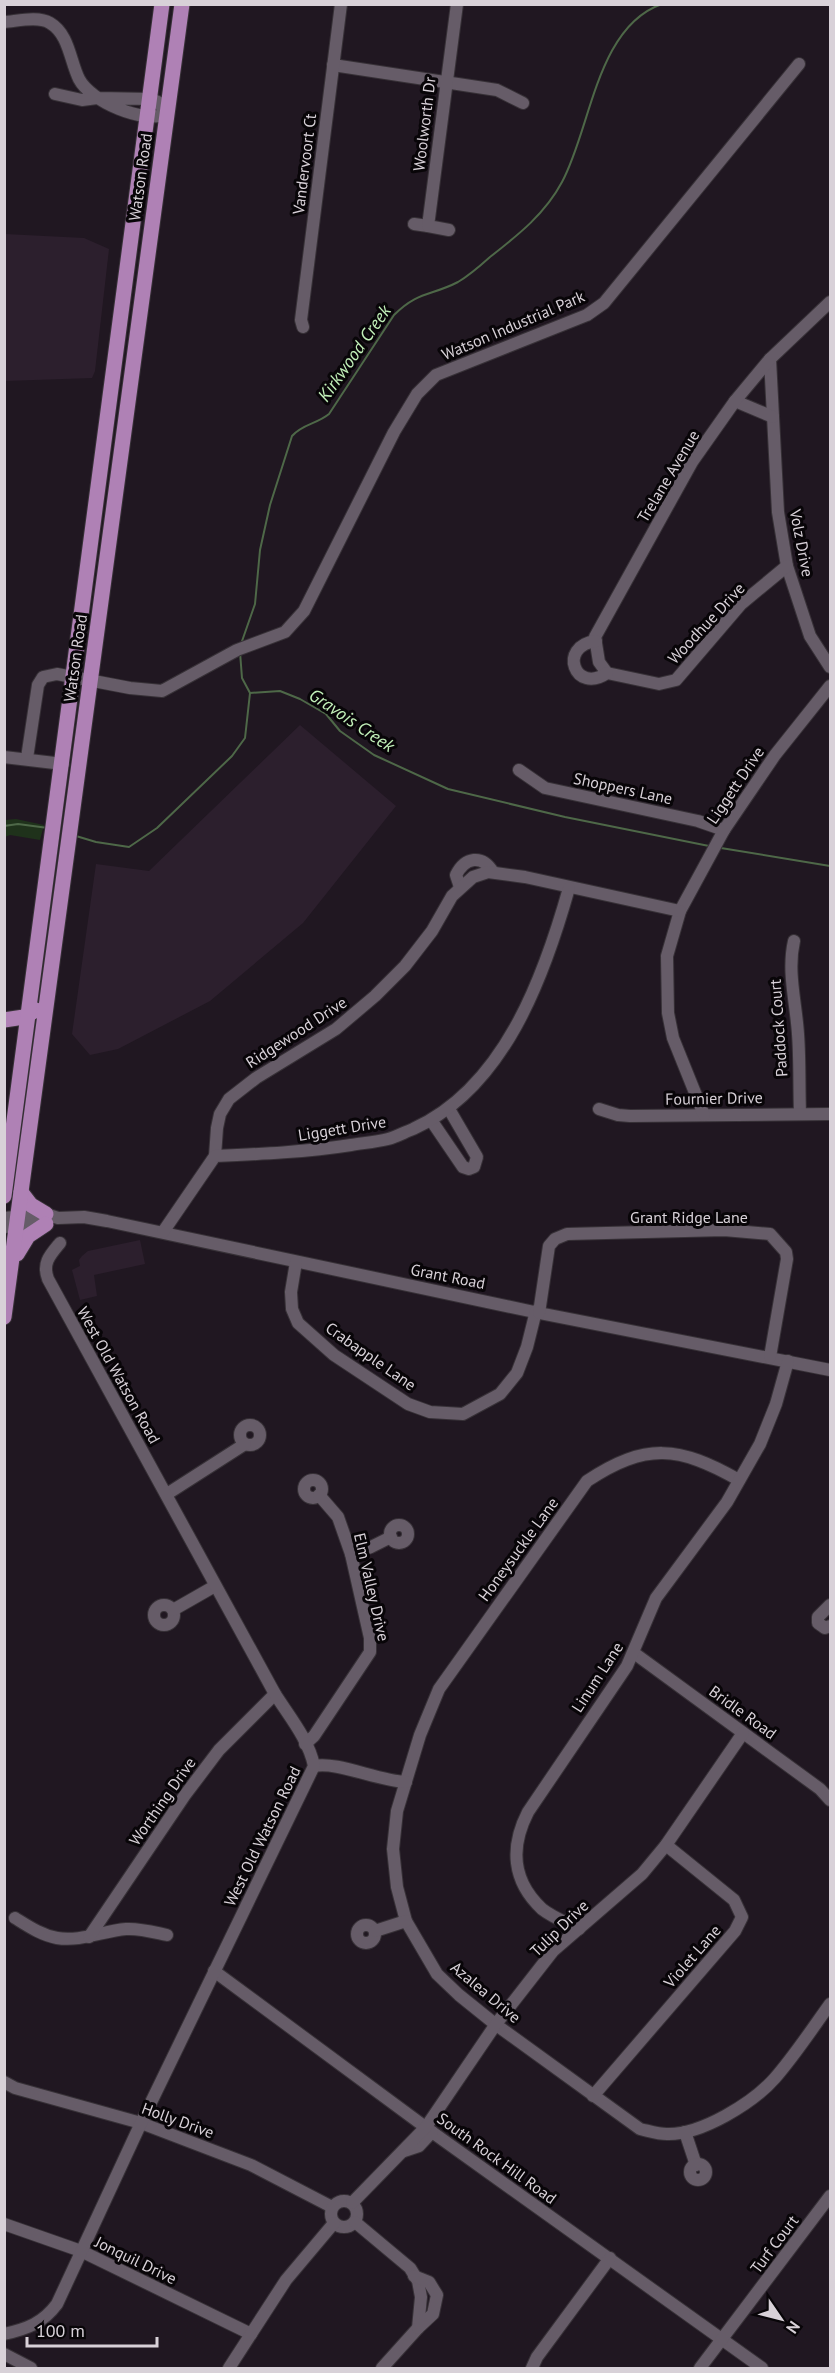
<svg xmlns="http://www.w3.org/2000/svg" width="835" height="2373" viewBox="0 0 835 2373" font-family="'PT Sans',sans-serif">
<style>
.built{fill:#2c1f2d}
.green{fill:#1f321b}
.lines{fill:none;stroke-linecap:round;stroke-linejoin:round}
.stream{stroke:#4e6848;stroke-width:2}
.minor-casing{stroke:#373137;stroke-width:14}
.major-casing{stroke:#373137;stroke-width:17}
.minor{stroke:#665c68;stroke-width:12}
.major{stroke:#af81b5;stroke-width:15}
.labels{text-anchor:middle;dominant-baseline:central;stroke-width:6;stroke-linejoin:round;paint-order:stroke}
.street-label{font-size:16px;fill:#d8d1d8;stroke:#080508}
.water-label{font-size:18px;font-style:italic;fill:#c2f0b9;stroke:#080508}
</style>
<rect width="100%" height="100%" fill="#201721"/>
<!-- built -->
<g class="built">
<path d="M5,234L84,238L109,249L95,371L92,378L5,381Z"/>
<path d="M300,725L396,806L303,923L210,1001L118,1049L90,1055L72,1034L96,864L149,871Z"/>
<path d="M140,1240L145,1264L94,1275L97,1296L80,1300L72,1270L80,1266L79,1260L82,1256L88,1251Z"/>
</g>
<!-- green -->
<path class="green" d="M16,819L44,825L40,840L10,835L5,837V820Z"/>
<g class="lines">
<!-- stream -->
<g class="stream">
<path d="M241,644L255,604L260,550L270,505L292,436C302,424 317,424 329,414L394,315C418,291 431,296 458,282C470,275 480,266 490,257C518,235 545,214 562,182C591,129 596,27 662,4"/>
<path d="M240,652L242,678L250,693"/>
<path d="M4,826L18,824L48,828"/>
<path d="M76,836L96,842L129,847L157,828L232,756L245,738L250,693L280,691L300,699L326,714L340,731L374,755L448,789L565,817L709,846"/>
<path d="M721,848L830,866"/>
</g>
<defs>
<g id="minor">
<path d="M4,22C18,21 38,16 50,23C69,34 70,61 79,79C91,102 144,124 167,114L158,102L151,99L97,98L82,100L55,94"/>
<path d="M333,65L497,90L523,103"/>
<path d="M414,224L428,226"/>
<path d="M449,230L428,226L457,4"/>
<path d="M303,327L301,320L341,4"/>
<path d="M770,359L778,512L787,566L810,636L830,667"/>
<path d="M735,401L773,417"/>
<path d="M787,566L741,604L676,680L659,684L607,673L599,662L595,637L692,462L735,401L770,359L830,302"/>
<path d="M596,641C557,646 575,695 607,673"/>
<path d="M4,757L63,764"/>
<path d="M27,758L38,685L43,677L57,674L130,688L162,691L237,650L285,632L304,611L394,432L417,394L436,375L587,315L604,303L799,64"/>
<path d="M519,770L545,788L698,821L724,830"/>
<path d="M460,887L456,875C465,857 482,854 493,872"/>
<path d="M794,941C787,972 796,1002 798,1034C800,1060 799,1087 800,1113"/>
<path d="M599,1109L618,1115L630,1116L830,1114"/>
<path d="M704,1115L673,1038L668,1013L667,956L680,911L724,830L775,755L830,686"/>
<path d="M431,1120L463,1167L469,1169L474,1167L477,1157L449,1109"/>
<path d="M215,1156L217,1128L220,1114L229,1099L256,1078L336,1029L375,996L405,966L432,931L452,896L473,877L488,872L525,877L680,911"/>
<path d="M4,1218L46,1214L58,1218L84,1217L107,1221L539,1313L830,1370"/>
<path d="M4,1227L46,1224"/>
<path d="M163,1232L215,1156C261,1154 306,1152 351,1145C363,1143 376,1142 388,1139C396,1137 405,1132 413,1129C504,1088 544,977 569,888"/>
<path d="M296,1262L291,1292L292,1309L298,1323L334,1355L408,1404L430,1412L463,1414L500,1394L517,1373L527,1347L536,1311"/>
<path d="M539,1313L549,1246L555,1239L567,1234L724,1230L770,1234L786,1252L787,1259L770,1357"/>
<circle cx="250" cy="1435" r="10"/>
<path d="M739,1480C679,1446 646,1442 587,1481L439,1689L420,1735L397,1811L393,1849L397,1887L406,1921L437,1974L459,1995L495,2024L640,2129C649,2131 658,2134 667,2134C701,2135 753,2103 775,2078C795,2055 812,2029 830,2004"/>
<circle cx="313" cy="1489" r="9"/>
<path d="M167,1494L245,1444"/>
<circle cx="399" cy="1534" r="9"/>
<path d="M351,1554L371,1547L391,1537"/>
<circle cx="164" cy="1615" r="10"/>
<path d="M830,1605L818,1617V1623L825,1628L830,1626"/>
<path d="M173,1610L215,1586"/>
<path d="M634,1653L820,1789L830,1800"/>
<path d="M305,1744L314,1736L370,1652V1638L351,1554L338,1517L319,1495"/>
<path d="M314,1766C337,1761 378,1781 406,1782"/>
<path d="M15,1918C28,1926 41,1935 57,1938C80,1942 103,1931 126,1929C139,1928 153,1932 167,1935"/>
<circle cx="366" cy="1934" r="9"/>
<path d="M579,1929C567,1923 552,1917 542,1909C512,1881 510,1847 528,1812L627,1666L656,1598L727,1502L760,1444L776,1404L788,1361"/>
<path d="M375,1931L406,1921"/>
<path d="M89,1937L185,1795L219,1750L275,1694"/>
<path d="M214,1971L432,2132L762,2368"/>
<path d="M4,2082L15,2088L141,2123L251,2165L332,2207"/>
<path d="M593,2096L735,1931L742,1917L734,1900L666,1845"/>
<path d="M685,2132L696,2165"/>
<path d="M404,2151L419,2146L432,2132"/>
<circle cx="698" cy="2172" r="8"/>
<circle cx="344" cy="2214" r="13"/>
<path d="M352,2203L426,2127L496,2024L553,1951L642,1874L666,1845L743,1733"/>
<path d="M355,2222L410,2268L418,2281L421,2297L418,2328L382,2368"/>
<path d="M4,2224L81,2251L251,2334"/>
<path d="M414,2276L429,2282L437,2295L433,2314L418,2328"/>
<path d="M4,2334C27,2329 43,2323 57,2304L141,2123L314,1766C309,1740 289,1716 275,1694L48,1279C42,1263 50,1255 60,1243"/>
<path d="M4,2354L31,2368"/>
<path d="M229,2368L286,2280L334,2223"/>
<path d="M532,2368L537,2357L610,2258"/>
<path d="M700,2368L830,2196"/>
</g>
<g id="major">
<path d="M4,1020L24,1017L36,1010"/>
<path d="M21,1192L31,1205L46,1214"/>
<path d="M4,1196L162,4"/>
<path d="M17,1254L28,1236L46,1224"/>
<path d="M4,1317L182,4"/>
</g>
</defs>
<!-- minor casing -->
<use href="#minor" class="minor-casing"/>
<!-- major casing -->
<use href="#major" class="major-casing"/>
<!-- minor -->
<use href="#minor" class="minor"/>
<!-- major -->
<use href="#major" class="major"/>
</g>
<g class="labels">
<!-- street labels -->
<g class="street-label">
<text transform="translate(424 124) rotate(-83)">Woolworth Dr</text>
<text transform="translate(304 164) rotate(-83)">Vandervoort Ct</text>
<text transform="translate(140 177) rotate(-82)">Watson Road</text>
<text transform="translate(513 325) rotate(-23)">Watson Industrial Park</text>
<text transform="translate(668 476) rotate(-59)">Trelane Avenue</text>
<text transform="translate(802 543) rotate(79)">Volz Drive</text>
<text transform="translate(706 623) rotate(-47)">Woodhue Drive</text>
<text transform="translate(75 658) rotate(-82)">Watson Road</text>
<text transform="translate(735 785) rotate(-56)">Liggett Drive</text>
<text transform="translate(623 788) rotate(12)">Shoppers Lane</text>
<text transform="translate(778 1028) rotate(-94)">Paddock Court</text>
<text transform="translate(296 1032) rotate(-33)">Ridgewood Drive</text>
<text transform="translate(714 1098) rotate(-1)">Fournier Drive</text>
<text transform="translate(342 1128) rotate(-9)">Liggett Drive</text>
<text x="689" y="1217">Grant Ridge Lane</text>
<text transform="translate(448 1276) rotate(11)">Grant Road</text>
<text transform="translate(371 1356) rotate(35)">Crabapple Lane</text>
<text transform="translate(119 1375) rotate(61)">West Old Watson Road</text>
<text transform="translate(518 1549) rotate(-54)">Honeysuckle Lane</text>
<text transform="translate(372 1587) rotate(77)">Elm Valley Drive</text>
<text transform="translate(597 1677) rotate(-57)">Linum Lane</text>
<text transform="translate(743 1712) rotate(36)">Bridle Road</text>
<text transform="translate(162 1801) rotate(-55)">Worthing Drive</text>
<text transform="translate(262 1836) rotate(-64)">West Old Watson Road</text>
<text transform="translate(559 1928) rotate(-44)">Tulip Drive</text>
<text transform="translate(692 1956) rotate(-49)">Violet Lane</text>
<text transform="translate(486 1992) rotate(40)">Azalea Drive</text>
<text transform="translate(178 2120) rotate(20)">Holly Drive</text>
<text transform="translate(497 2158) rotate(36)">South Rock Hill Road</text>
<text transform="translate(774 2244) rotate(-53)">Turf Court</text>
<text transform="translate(136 2260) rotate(26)">Jonquil Drive</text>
</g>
<!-- water labels -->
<g class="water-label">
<text transform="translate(354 353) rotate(-55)">Kirkwood Creek</text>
<text transform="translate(352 720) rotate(34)">Gravois Creek</text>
</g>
</g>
<!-- border -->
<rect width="835" height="2373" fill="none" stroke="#d8d1d8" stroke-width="12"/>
<!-- north arrow -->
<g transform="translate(781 2319) rotate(125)" stroke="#080508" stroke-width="4.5" paint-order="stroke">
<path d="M0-4.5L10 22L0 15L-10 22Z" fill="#d8d1d8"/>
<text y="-9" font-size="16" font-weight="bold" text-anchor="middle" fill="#d8d1d8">N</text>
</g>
<!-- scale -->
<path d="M27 2337v9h130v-9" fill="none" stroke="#d8d1d8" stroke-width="3"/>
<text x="36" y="2337" font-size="18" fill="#d8d1d8" stroke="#080508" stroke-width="4.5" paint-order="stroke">100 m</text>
</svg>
